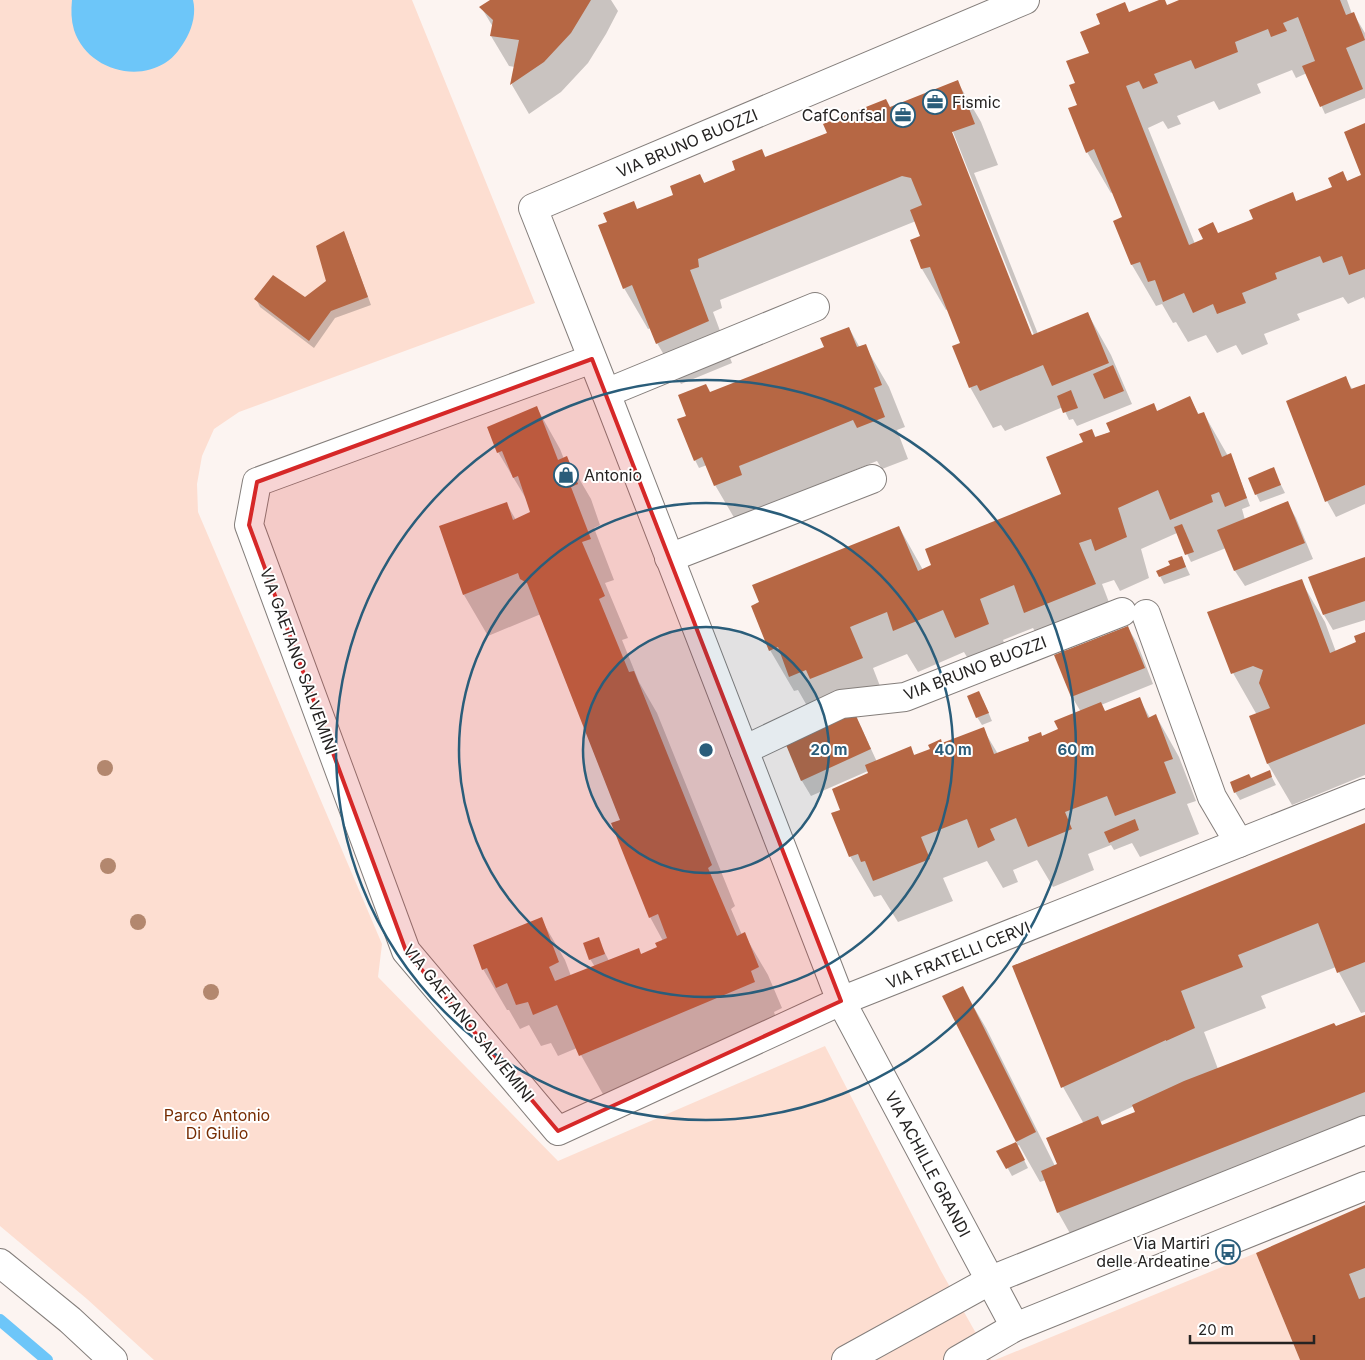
<svg xmlns="http://www.w3.org/2000/svg" width="1365" height="1360" viewBox="0 0 1365 1360" font-family="Inter,sans-serif">
<style>
.green{fill:#fdded1}
.water{fill:#6dc6f9}
.shadow{fill:#0003;fill-rule:evenodd}
.lines{fill:none;stroke-linecap:round;stroke-linejoin:round}
.stream{stroke:#6dc6f9;stroke-width:12}
.building{fill:#b66744}
.minor-casing{stroke:#847e7b;stroke-width:30}
.minor{stroke:#fff;stroke-width:28}
.tree{fill:#b3876e}
.marked{fill:#d62828;fill-opacity:0.2;stroke:#d62828;stroke-width:4;stroke-linejoin:round}
.ring{fill:none;stroke:#2a5d7a;stroke-width:2.5}
.labels{text-anchor:middle;dominant-baseline:central;stroke-width:4;stroke-linejoin:round;paint-order:stroke}
.poi-label{font-size:16px;fill:#252322;stroke:#fff;text-anchor:start}
.street-label{font-size:16px;fill:#252322;stroke:#fff}
.park-label{font-size:16px;fill:#772d03;stroke:#fff}
.centre{fill:#2a5d7a;stroke:#fff;stroke-width:2.5}
.ring-label{font-size:15px;text-anchor:middle;font-weight:bold;fill:#2a5d7a;stroke:#fff;stroke-width:4;stroke-linejoin:round;paint-order:stroke}
</style>
<rect width="100%" height="100%" fill="#fcf4f1"/>
<!-- green -->
<g class="green">
<path d="M0,0H412L535,303L239,412L214,429L202,456L197,484L198,512L382,944L378,977L558,1161L825,1046L941,1271L991,1360H154L87,1299L0,1226Z"/>
<path d="M1256,1253L1300,1360H995Z"/>
</g>
<!-- water -->
<path class="water" d="M72,0H193C196,12 193,26 187,37C182,46 175,57 165,63C133,83 86,67 74,30C71,20 71,10 72,0Z"/>
<!-- shadow -->
<g class="shadow">
<path d="M493,0H611L618,11L606,34L588,63L561,92L529,114L512,85L515,67L509,66L491,36L493,27L481,7Z"/>
<path d="M1163,0H1164L1167,6L1183,0H1347L1352,14L1353,13L1365,33V98L1325,114L1307,73L1296,78L1292,70L1257,84L1261,93L1219,110L1214,101L1177,116L1181,124L1168,129L1163,121L1148,128L1195,244L1255,219L1292,193L1297,202L1334,188L1343,173L1348,182L1363,176L1365,125V300L1364,297L1348,304L1343,297L1297,314L1300,320L1264,334L1268,344L1242,355L1236,345L1217,353L1206,335L1188,342L1176,322L1173,323L1162,304L1156,306L1132,265L1115,222L1123,218L1113,192L1111,193L1087,152L1079,106L1077,83L1090,54L1130,13Z"/>
<path d="M957,81L981,122L998,165L974,173L1038,334L1088,314L1111,355L1132,404L1077,426L1073,419L1069,420L1063,407L1005,431L1001,425L993,428L970,387L962,344L948,309L946,310L922,269L921,237L916,221L720,300L722,308L713,312L732,363L681,384L657,343L651,328L648,329L624,288L637,210L675,195L700,175L705,184L737,171L762,151L766,158ZM950,132H953L1036,340L1034,341Z"/>
<path d="M343,232L347,240L371,305L335,318L314,348L260,307L256,299H305L327,281Z"/>
<path d="M849,328L860,348L865,346L889,387L905,427L897,430L908,459L882,469L877,461L762,507L739,526L715,485L707,465L699,468L695,460L688,416L710,394L826,347Z"/>
<path d="M1345,378L1353,390L1365,385V504L1336,517L1327,501L1288,402Z"/>
<path d="M1190,398L1199,415L1204,414L1228,456L1230,455L1234,463L1250,506L1242,509L1245,520L1287,502L1296,518L1313,559L1245,586L1235,571L1226,548L1191,562L1177,533L1141,549L1149,578L1120,591L1114,580L1102,584L1118,626L1048,654L1033,628L1003,640L1012,665L980,679L964,652L918,672L907,654L873,668L885,699L853,712L861,727L877,762L910,748L915,756L983,729L998,754L1059,730L1081,712L1072,697L1128,628L1137,643L1153,684L1101,705L1105,712L1139,698L1150,718L1156,716L1179,757L1196,801L1187,804L1199,834L1140,857L1132,843L1114,850L1111,845L1088,854L1094,870L1053,887L1037,860L1013,870L1018,882L1003,888L987,861L943,878L953,901L898,922L881,895L874,897L850,856L842,810L869,774L868,771L811,796L802,781L785,740L814,718L798,690L794,691L770,650L752,606L899,527L923,570L1063,494L1084,442L1092,430L1096,438Z"/>
<path d="M537,408L560,449L564,459L567,458L591,499L600,525L594,528L614,580L605,583L628,638L622,640L639,682L657,713L735,906L731,909L742,935L744,934L768,975L782,1008L774,1012L778,1024L604,1096L577,1048L558,1056L551,1043L541,1046L529,1025L520,1029L509,1010H507L483,969L541,919L565,960L571,976L595,967L590,959L598,939L609,961L641,955L659,948L663,941L650,917L621,821L541,614L488,636L464,595L506,503L516,520L532,512L528,502L498,452Z"/>
<path d="M1273,469L1285,493L1260,502L1249,479Z"/>
<path d="M1182,558L1190,575L1164,584L1160,576Z"/>
<path d="M1365,558V620L1333,630L1324,615Z"/>
<path d="M1301,581L1325,622L1336,652L1358,643L1365,633V775L1292,805L1268,764L1251,717L1257,715L1233,673Z"/>
<path d="M983,700L992,721L982,725L977,717Z"/>
<path d="M1269,772L1276,785L1240,800L1235,792L1250,779Z"/>
<path d="M1365,825V1012L1361,1013L1336,967L1261,996L1266,1008L1204,1032L1218,1069L1365,1016V1142L1081,1253L1058,1212L1046,1180L1040,1182L1019,1145L1017,1146L1028,1168L1012,1176L998,1151L1017,1143V1142L944,996L962,987L986,1028L1055,1166L1058,1164L1084,1124L1063,1087L1013,966ZM1134,1106L1136,1113L1102,1126L1100,1122Z"/>
<path d="M1365,1207V1360H1301Z"/>
</g>
<g class="lines">
<!-- stream -->
<path class="stream" d="M0,1320L47,1360"/>
</g>
<!-- building -->
<g class="building">
<path d="M490,0H591L571,33L544,62L510,85L519,40L490,36L493,20L479,7Z"/>
<path d="M1159,0H1165L1167,5L1179,0H1340L1346,15L1354,12L1365,40L1346,48L1363,89L1320,107L1302,66L1315,61L1298,17L1283,23L1287,31L1271,37L1268,29L1235,42L1238,52L1195,69L1191,60L1154,74L1158,83L1143,89L1139,81L1126,86L1189,245L1203,239L1198,229L1213,222L1218,233L1253,219L1249,210L1293,192L1296,201L1332,187L1328,178L1343,171L1347,181L1361,175L1344,132L1365,123V269L1349,275L1342,256L1323,263L1320,256L1275,273L1277,279L1242,293L1246,303L1217,314L1213,304L1193,313L1184,293L1163,302L1155,280L1148,282L1140,262L1131,265L1113,221L1122,217L1094,149L1086,153L1068,108L1077,105L1069,85L1075,83L1066,61L1089,53L1080,32L1100,24L1096,14L1125,2L1129,12Z"/>
<path d="M958,80L975,124L952,132L1032,335L1088,312L1109,363L1052,386L1043,365L980,391L977,385L969,388L952,346L960,343L930,267L921,269L910,240L920,236L910,210L922,205L911,178L902,176L698,259L699,267L690,270L709,321L656,344L632,285L623,289L598,225L607,222L603,213L634,201L637,209L673,195L670,186L700,174L704,183L735,170L732,161L762,149L765,157L827,133L823,124L886,99L890,107Z"/>
<path d="M344,231L368,297L331,311L309,341L254,299L273,275L305,297L326,281L316,246Z"/>
<path d="M849,327L857,347L866,344L882,385L874,388L885,417L857,428L853,420L739,466L742,475L714,486L702,457L694,461L677,419L686,416L678,395L706,384L710,392L824,347L820,338Z"/>
<path d="M1113,365L1124,391L1104,399L1093,374Z"/>
<path d="M1346,376L1351,389L1365,384V485L1325,502L1286,401Z"/>
<path d="M1071,390L1078,408L1063,413L1057,396Z"/>
<path d="M1190,396L1198,414L1204,412L1222,457L1231,453L1247,498L1225,507L1219,492L1211,495L1213,502L1170,520L1158,490L1118,508L1127,537L1095,551L1091,539L1079,543L1096,584L1024,613L1014,585L980,599L989,624L955,638L943,610L893,631L887,612L850,627L863,658L810,679L806,670L789,677L778,647L769,651L751,606L759,602L752,585L899,526L918,571L931,565L925,549L1061,494L1046,457L1083,442L1079,434L1092,429L1095,437L1110,432L1106,423L1154,403L1157,411Z"/>
<path d="M537,406L558,460L567,456L578,484L571,487L591,539L582,542L605,596L599,599L629,672L634,671L712,865L708,868L737,936L745,932L759,967L751,971L755,982L579,1056L557,1005L533,1015L528,1002L516,1005L507,983L496,988L487,968L482,970L473,945L542,917L559,962L549,967L555,981L639,948L641,954L657,947L655,943L667,938L658,914L649,918L611,823L620,820L527,583L520,579L518,573L463,595L439,526L507,502L513,520L530,512L518,476L513,478L502,451L497,453L487,427Z"/>
<path d="M1274,467L1281,485L1255,495L1248,478Z"/>
<path d="M1288,501L1305,543L1234,571L1217,530Z"/>
<path d="M1182,524L1194,552L1185,555L1174,527Z"/>
<path d="M1182,556L1186,567L1159,577L1156,571L1170,565L1168,561Z"/>
<path d="M1365,557V601L1323,615L1308,577Z"/>
<path d="M1302,579L1330,653L1356,642L1354,636L1365,632V724L1267,764L1249,716L1270,708L1259,683L1263,670L1253,666L1231,674L1207,612Z"/>
<path d="M1128,626L1145,668L1071,697L1054,655Z"/>
<path d="M979,691L989,713L976,718L967,696Z"/>
<path d="M1140,697L1148,718L1156,714L1173,759L1164,762L1176,793L1115,816L1107,796L1065,812L1072,829L1028,847L1016,818L990,829L995,840L978,848L967,819L921,837L930,859L873,881L865,861L861,862L858,854L849,857L831,813L840,810L832,789L868,773L865,765L911,746L914,755L930,749L928,745L941,739L942,743L984,727L994,754L1029,741L1028,737L1041,732L1042,736L1058,729L1054,721L1101,702L1105,711Z"/>
<path d="M853,709L871,749L801,781L784,740Z"/>
<path d="M1270,770L1272,777L1234,793L1230,782L1249,774L1251,778Z"/>
<path d="M1135,819L1139,830L1109,843L1104,832Z"/>
<path d="M1365,823V962L1337,973L1318,923L1238,955L1243,967L1181,991L1195,1028L1166,1041V1040L1061,1088L1012,966Z"/>
<path d="M599,937L605,954L589,960L583,943Z"/>
<path d="M963,986L1036,1132L1016,1142L942,996Z"/>
<path d="M1365,1015V1092L1057,1213L1041,1171L1057,1164L1046,1138L1098,1116L1102,1125L1135,1112L1132,1105L1184,1081L1334,1023L1336,1026Z"/>
<path d="M1016,1142L1025,1160L1006,1169L996,1151Z"/>
<path d="M1365,1205V1268L1349,1274L1359,1299L1365,1297V1360H1300L1256,1253Z"/>
</g>
<g class="lines">
<defs>
<g id="minor">
<path d="M592,359L257,482L249,525L406,951L558,1131L841,1001L1365,793"/>
<path d="M606,393L815,307"/>
<path d="M669,558L872,479"/>
<path d="M1146,614L1212,797L1239,843"/>
<path d="M744,750L841,704L905,697L1122,612"/>
<path d="M0,1263L70,1320L113,1360"/>
<path d="M1015,1327L841,1001L606,393L533,208L1025,0"/>
<path d="M846,1360L991,1280L1365,1130"/>
<path d="M958,1360L1015,1327L1365,1186"/>
</g>
</defs>
<!-- minor casing -->
<use href="#minor" class="minor-casing"/>
<!-- minor -->
<use href="#minor" class="minor"/>
</g>
<!-- trees -->
<g class="tree">
<circle cx="105" cy="768" r="8"/>
<circle cx="108" cy="866" r="8"/>
<circle cx="138" cy="922" r="8"/>
<circle cx="211" cy="992" r="8"/>
</g>
<!-- marked area -->
<path class="marked" d="M592,359L841,1001L558,1131L406,951L249,525L257,482Z"/>
<!-- distance rings -->
<circle cx="706" cy="750" r="123" fill="#2a5d7a" fill-opacity=".12"/>
<g class="ring">
<circle cx="706" cy="750" r="123"/>
<circle cx="706" cy="750" r="247"/>
<circle cx="706" cy="750" r="370"/>
</g>
<!-- icons -->
<defs>
<symbol id="office-ring" viewBox="-11 -11 22 22"><circle r="9.5" fill="#fff" stroke="#2a5d7a" stroke-width="1.5"/><path d="M-6-3h4V-5.5h4V-3h4V5H-6ZM-1-4.5V-3h2v-1.5ZM-6 0V1H6V0Z" fill="#2a5d7a"/></symbol>
<symbol id="shop-ring" viewBox="-11 -11 22 22"><circle r="9.5" fill="#fff" stroke="#2a5d7a" stroke-width="1.5"/><path d="M-5-2.5h2.3a2.7 3.5 0 0 1 5.4 0H5L5.5 6h-11ZM-1.5-2.5h3a1.5 2.3 0 0 0-3 0Z" fill="#2a5d7a"/></symbol>
<symbol id="bus-ring" viewBox="-11 -11 22 22"><circle r="9.5" fill="#fff" stroke="#2a5d7a" stroke-width="1.5"/><path d="M-5-6H5V4H4V6H2V4H-2V6H-4V4H-5ZM-3.5-4V0h7V-4ZM-3.5 1.2v1.5H-2V1.2ZM2 1.2v1.5H3.5V1.2Z" fill="#2a5d7a"/></symbol>
</defs>
<g fill-rule="evenodd">
<use href="#office-ring" x="921" y="88" width="28" height="28"/>
<use href="#office-ring" x="889" y="101" width="28" height="28"/>
<use href="#shop-ring" x="552" y="461" width="28" height="28"/>
<use href="#bus-ring" x="1214" y="1238" width="28" height="28"/>
</g>
<g class="labels">
<!-- poi labels -->
<g class="poi-label">
<text x="952" y="102">Fismic</text>
<text x="886" y="115" text-anchor="end">CafConfsal</text>
<text x="584" y="475">Antonio</text>
<text x="1210" y="1243" text-anchor="end">Via Martiri<tspan x="1210" dy="18">delle Ardeatine</tspan></text>
</g>
<!-- street labels -->
<g class="street-label">
<text transform="translate(687 143) rotate(-23)">VIA BRUNO BUOZZI</text>
<text transform="translate(299 661) rotate(70)">VIA GAETANO SALVEMINI</text>
<text transform="translate(975 668) rotate(-21)">VIA BRUNO BUOZZI</text>
<text transform="translate(958 955) rotate(-22)">VIA FRATELLI CERVI</text>
<text transform="translate(469 1023) rotate(51)">VIA GAETANO SALVEMINI</text>
<text transform="translate(928 1164) rotate(62)">VIA ACHILLE GRANDI</text>
</g>
<!-- park labels -->
<g class="park-label">
<text x="217" y="1115">Parco Antonio<tspan x="217" dy="18">Di Giulio</tspan></text>
</g>
</g>
<circle cx="706" cy="750" r="8" class="centre"/>
<g class="ring-label">
<text x="829" y="755">20 m</text>
<text x="953" y="755">40 m</text>
<text x="1076" y="755">60 m</text>
</g>
<!-- scale -->
<path d="M1190 1335v8h124v-8" fill="none" stroke="#252322" stroke-width="2.5"/>
<text x="1198" y="1335" font-size="15" fill="#252322" stroke="#ffffff" stroke-width="4" paint-order="stroke">20 m</text>
</svg>
